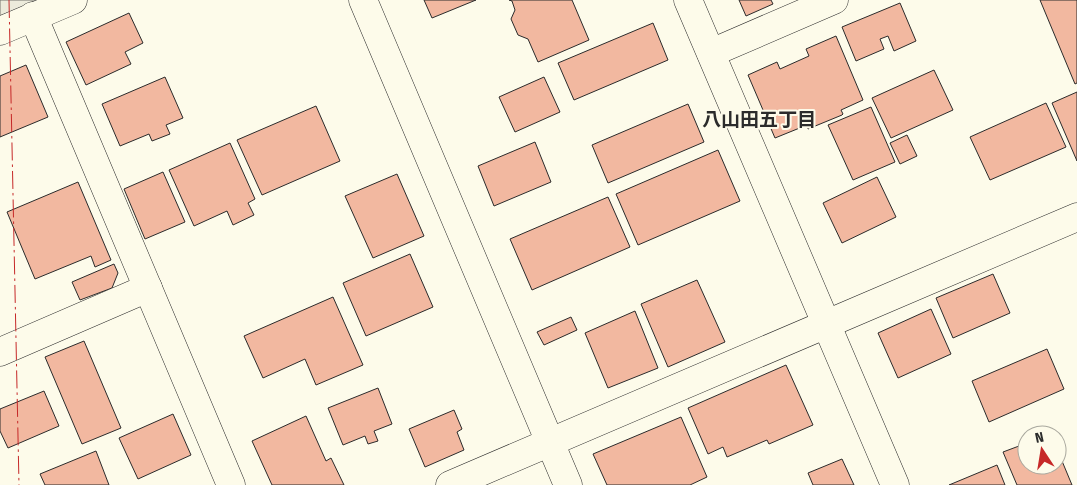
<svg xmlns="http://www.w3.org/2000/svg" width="1077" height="485" viewBox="0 0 1077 485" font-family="'Fira Sans Condensed','Noto Sans JP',sans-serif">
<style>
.green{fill:#ecebdb;stroke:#74746e}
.building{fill:#f2b8a0;stroke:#2b2b2b}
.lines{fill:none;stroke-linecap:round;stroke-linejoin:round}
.street-casing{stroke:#2b2b2b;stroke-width:29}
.secondary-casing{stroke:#2b2b2b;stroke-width:29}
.street{stroke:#fdfbea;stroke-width:28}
.secondary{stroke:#fdfbea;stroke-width:28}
.power{stroke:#c62828;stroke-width:1;stroke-dasharray:18 4 2.5 4;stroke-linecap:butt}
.labels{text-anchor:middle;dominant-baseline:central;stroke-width:4;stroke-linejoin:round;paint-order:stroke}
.neighbourhood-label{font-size:19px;font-weight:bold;fill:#2b2b2b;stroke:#fdfbea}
</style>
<rect width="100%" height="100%" fill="#fdfbea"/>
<!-- green -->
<path class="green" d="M0,0H39L0,16Z"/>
<!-- building -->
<g class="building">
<path d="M424,0H476L432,18Z"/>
<path d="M509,0H572L589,40L538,62L528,39L518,35L511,19L515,10L512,1Z"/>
<path d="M739,0H771L773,4L746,16Z"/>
<path d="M1040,0H1077V83L1075,84Z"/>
<path d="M900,3L916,41L894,51L888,36L880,39L884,49L856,61L842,27Z"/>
<path d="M129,13L143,43L125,52L131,64L86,85L66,42Z"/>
<path d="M653,23L668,60L574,100L558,63Z"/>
<path d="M836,36L863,100L841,110L843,114L842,115L808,129L807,125L775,138L748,75L777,62L780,69L809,56L806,49Z"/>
<path d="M26,65L48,117L0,137V76Z"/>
<path d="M934,70L953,110L891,138L872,98Z"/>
<path d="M165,77L183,118L166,125L170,134L152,141L149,134L120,146L102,104Z"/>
<path d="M544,77L560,112L515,132L499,97Z"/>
<path d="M1077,92V161L1052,103Z"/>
<path d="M1046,103L1066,147L990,180L970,137Z"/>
<path d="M688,104L704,142L608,183L592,145Z"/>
<path d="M316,106L340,161L262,195L237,140Z"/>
<path d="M871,107L895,162L853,180L828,125Z"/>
<path d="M907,135L917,156L900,164L890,143Z"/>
<path d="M535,142L551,182L494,206L478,166Z"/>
<path d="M230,143L255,199L248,203L254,215L233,225L227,211L194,226L169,170Z"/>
<path d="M718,150L740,201L638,245L616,194Z"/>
<path d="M163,172L185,222L145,239L124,189Z"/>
<path d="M397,174L424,236L373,258L345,196Z"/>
<path d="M877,177L896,217L842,243L823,203Z"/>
<path d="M78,182L111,260L95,267L91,256L35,279L7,212Z"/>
<path d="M608,197L630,247L532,290L510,239Z"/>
<path d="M410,254L433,307L366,336L343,283Z"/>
<path d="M114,264L118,273L112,288L80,300L72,282Z"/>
<path d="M993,274L1010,313L953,338L936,298Z"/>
<path d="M697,280L725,342L668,367L641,304Z"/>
<path d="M333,297L363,365L316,385L305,359L263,378L244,336Z"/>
<path d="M931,309L951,354L898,378L878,333Z"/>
<path d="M635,311L658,368L608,388L585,333Z"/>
<path d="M571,317L577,330L544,345L537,332Z"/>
<path d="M84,341L121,428L82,444L45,357Z"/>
<path d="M1047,349L1064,389L989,422L972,381Z"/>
<path d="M786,365L813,425L769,444L767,440L727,457L723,447L708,454L688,408Z"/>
<path d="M378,388L392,424L374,431L378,441L368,444L365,436L343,445L328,408Z"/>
<path d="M44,391L59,426L8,448L0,431V409Z"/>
<path d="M454,410L462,429L457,432L464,450L425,467L409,429Z"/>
<path d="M173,414L191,455L138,479L119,438Z"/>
<path d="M306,416L326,461L331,458L344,485H272L252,441Z"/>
<path d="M681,417L707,477L690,485H607L593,454Z"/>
<path d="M1027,443V465H1057V449L1072,485H1017L1003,452Z"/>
<path d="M96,451L109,485H45L40,474Z"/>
<path d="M842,459L854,485H813L808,473Z"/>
<path d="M997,465L1005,485H949Z"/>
</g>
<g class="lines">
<defs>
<g id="street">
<path d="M688,0L895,485"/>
<path d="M33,16L231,485"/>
<path d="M0,31L73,0"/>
<path d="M711,53L834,0"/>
<path d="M0,352L148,288"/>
<path d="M450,485L1077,217"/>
</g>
<path id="secondary" d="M363,0L568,485"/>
</defs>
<!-- street casing -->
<use href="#street" class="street-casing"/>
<!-- secondary casing -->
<use href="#secondary" class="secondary-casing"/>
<!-- street -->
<use href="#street" class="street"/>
<!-- secondary -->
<use href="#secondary" class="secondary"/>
<!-- power -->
<path class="power" d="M9,0L19,485"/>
</g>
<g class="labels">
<!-- neighbourhood labels -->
<g class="neighbourhood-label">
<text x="759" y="119">八山田五丁目</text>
</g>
</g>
<!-- north arrow -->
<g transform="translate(1042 450) rotate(348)"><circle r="24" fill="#fdfbea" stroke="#a9a89e"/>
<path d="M0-4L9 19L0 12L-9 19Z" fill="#c62828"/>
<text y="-8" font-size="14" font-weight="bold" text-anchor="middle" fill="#2b2b2b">N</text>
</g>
</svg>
